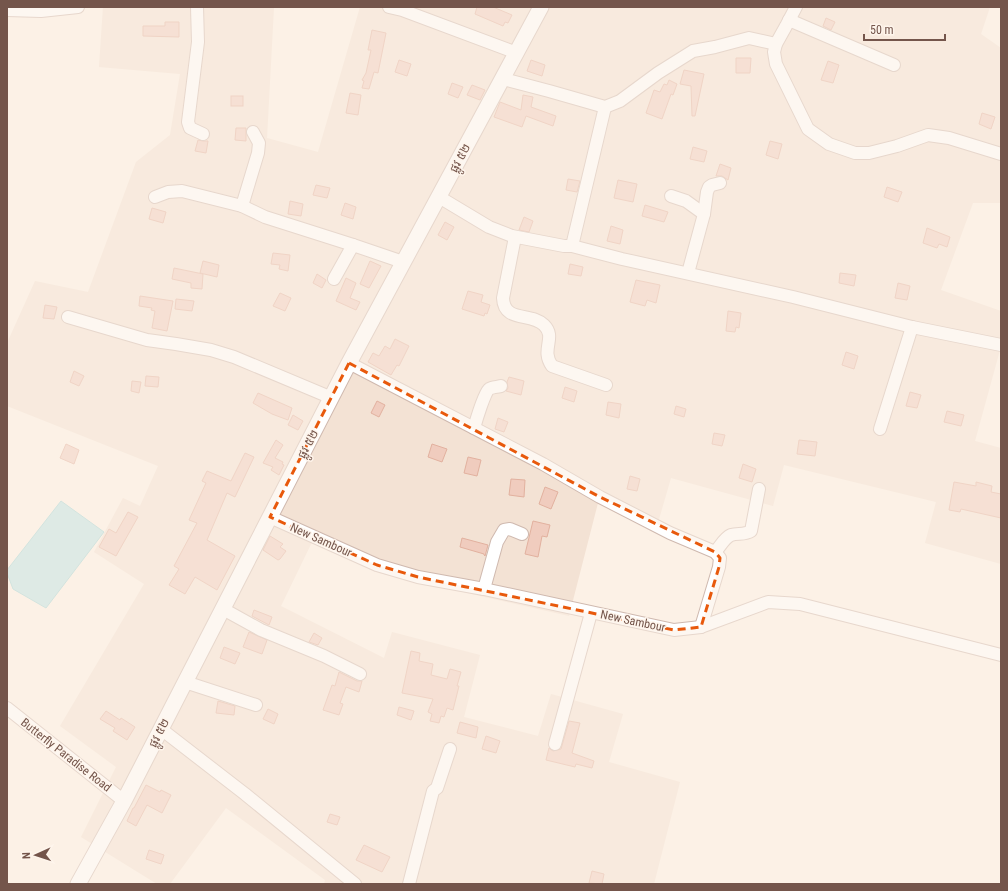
<svg xmlns="http://www.w3.org/2000/svg" width="1008" height="891" viewBox="0 0 1008 891" font-family="'Roboto Condensed','Noto Sans Khmer',sans-serif">
<style>
.residential{fill:#f3e2d4}
.water{fill:#bbe3e5;stroke:#a1d4d6}
.building{fill:#f0ccbe;stroke:#e2b19f}
.lines{fill:none;stroke-linecap:round;stroke-linejoin:round}
.minor-casing{stroke:#cfb9af;stroke-width:14}
.tertiary-casing{stroke:#cfb9af;stroke-width:17}
.minor{stroke:#fff;stroke-width:12}
.tertiary{stroke:#fff;stroke-width:15}
.marked{fill:none;stroke:#e8590c;stroke-width:3;stroke-dasharray:8 5;stroke-linejoin:round}
.labels{text-anchor:middle;dominant-baseline:central;stroke-width:3;stroke-linejoin:round;paint-order:stroke}
.street-label{font-size:12px;fill:#74554b;stroke:#fef5ec}
</style>
<rect width="100%" height="100%" fill="#fcf1e6"/>
<!-- residential -->
<path class="residential" d="M103,7H274L267,138L318,152L360,7H990L981,34L1001,48V203H973L941,290L1001,311V350H1000L975,441L1001,448V564L925,543L936,502L784,465L773,506L671,478L657,526L598,503L569,616L379,573L313,540L281,606L384,658L392,632L480,655L464,717L538,736L551,694L623,714L609,762L680,782L654,884H324L325,880L226,808L170,884H157L81,837L116,767L60,726L144,584L94,552L123,498L140,506L158,466L7,406V343L35,281L88,292L136,162L170,135L180,74L99,67Z"/>
<!-- water -->
<path class="water" d="M61,501L104,532L46,608L13,589L7,573V570Z"/>
<!-- building -->
<g class="building">
<path d="M477,7H493L512,15L508,23L505,22L503,26L475,14Z"/>
<path d="M826,18L835,22L831,30L823,26Z"/>
<path d="M165,22H179V37L143,36V26H165Z"/>
<path d="M372,30L386,33L378,73L374,72L369,89L362,88L364,81L362,80L366,73L371,50H368Z"/>
<path d="M736,58H751L750,73H736Z"/>
<path d="M399,60L411,64L407,76L395,72Z"/>
<path d="M531,60L545,65L542,76L527,71Z"/>
<path d="M828,61L839,65L833,83L821,80Z"/>
<path d="M684,70L704,74L695,116H692L691,86L680,84Z"/>
<path d="M669,80L677,84L673,95L671,94L662,119L646,113L654,90L660,92L664,84L667,85Z"/>
<path d="M452,83L463,87L458,98L448,94Z"/>
<path d="M472,85L485,90L480,100L467,95Z"/>
<path d="M350,93L361,95L358,115L346,113Z"/>
<path d="M523,95L533,97L531,107L556,116L553,126L526,116L522,127L494,117L500,102L521,110Z"/>
<rect x="231" y="96" width="12" height="10"/>
<path d="M982,113L995,117L991,129L979,124Z"/>
<path d="M236,128H246V141L235,140Z"/>
<path d="M198,140L203,141H208L206,153L195,151Z"/>
<path d="M770,141L782,144L778,159L766,155Z"/>
<path d="M693,147L707,151L704,162L690,159Z"/>
<path d="M720,164L731,168L728,180L722,176H716Z"/>
<path d="M568,179L580,181L577,192L566,190Z"/>
<path d="M618,180L637,184L633,202L614,198Z"/>
<path d="M316,185L330,188L327,198L313,195Z"/>
<path d="M887,187L902,192L898,202L884,197Z"/>
<path d="M290,201L303,204L301,216L288,214Z"/>
<path d="M345,203L356,207L353,219L341,215Z"/>
<path d="M645,205L668,212L664,222L642,216Z"/>
<path d="M152,208L166,212L163,223L149,219Z"/>
<path d="M524,217L533,221L529,232L519,230Z"/>
<path d="M445,222L454,227L447,240L438,235Z"/>
<path d="M611,226L623,230L620,244L607,241Z"/>
<path d="M927,228L950,237L947,247L939,244L937,248L923,243Z"/>
<path d="M273,253L290,255L288,271L279,269L280,265L271,264Z"/>
<path d="M203,261L219,265L217,277L200,273Z"/>
<path d="M370,261L381,266L369,288L360,284Z"/>
<path d="M570,264L583,267L581,276L568,274Z"/>
<path d="M174,268L203,274L202,289L191,288V283L172,279Z"/>
<path d="M840,273L856,275L854,286L839,283Z"/>
<path d="M317,274L326,280L322,288L313,283Z"/>
<path d="M346,278L356,283L350,298L360,302L356,310L336,301Z"/>
<path d="M636,280L660,285L656,303L647,300L645,306L630,302Z"/>
<path d="M898,283L910,286L907,300L895,298Z"/>
<path d="M468,291L483,295L481,302L490,305L487,314L485,313L484,316L462,309Z"/>
<path d="M280,293L291,298L285,311L273,306Z"/>
<path d="M140,296L173,301L167,331L152,328L155,311L151,310L152,308L139,306Z"/>
<path d="M176,299L194,301L192,311L175,309Z"/>
<path d="M45,305L57,307L54,319L43,318Z"/>
<path d="M728,311L741,313L739,328L736,327L735,332L726,331Z"/>
<path d="M395,339L409,346L399,366L397,365L391,375L368,362L373,353L379,356L385,346L390,349Z"/>
<path d="M846,352L858,356L854,369L842,365Z"/>
<path d="M74,371L84,376L79,386L70,382Z"/>
<path d="M146,376L159,377L158,387L145,386Z"/>
<path d="M509,377L524,381L521,395L506,391L508,388L507,382Z"/>
<path d="M132,381L141,382L139,393L131,391Z"/>
<path d="M565,387L577,391L574,402L562,398Z"/>
<path d="M910,392L921,395L917,408L906,406Z"/>
<path d="M258,393L292,408L288,420L272,414L253,403Z"/>
<path d="M377,401L385,405L379,417L371,413Z"/>
<path d="M608,402L621,404L619,418L606,415Z"/>
<path d="M676,406L686,409L684,417L674,414Z"/>
<path d="M947,411L964,415L961,426L944,422Z"/>
<path d="M293,415L303,421L298,430L288,425Z"/>
<path d="M498,418L508,422L504,432L495,429Z"/>
<path d="M714,433L725,435L722,446L712,444Z"/>
<path d="M276,440L283,445L275,458L283,462L282,464L284,465L279,475L271,470L273,467L263,463Z"/>
<path d="M799,440L817,442L815,456L797,454Z"/>
<path d="M66,444L79,450L74,464L60,458Z"/>
<path d="M432,444L447,449L442,462L428,457Z"/>
<path d="M245,453L254,457L235,497L227,493L207,540L235,556L217,590L195,577L185,594L169,585L179,569L174,566L197,523L189,520L206,483L202,481L207,471L231,481Z"/>
<path d="M468,457L481,460L477,476L464,473Z"/>
<path d="M743,464L756,469L752,482L739,478Z"/>
<path d="M630,476L640,479L637,491L627,489Z"/>
<path d="M511,479L525,480L524,497L509,495Z"/>
<path d="M954,482L976,486V482L992,486L991,492L1001,494V518L961,509L960,512L949,510Z"/>
<path d="M545,487L558,492L551,509L539,504Z"/>
<path d="M128,512L138,517L116,556L99,547L109,529L116,533Z"/>
<path d="M533,521L550,525L547,537L542,536L538,557L525,554Z"/>
<path d="M270,536L283,544L280,547L286,551L280,559L278,560L263,550Z"/>
<path d="M462,538L488,545L485,556L484,555V554L460,547Z"/>
<path d="M254,610L272,617L269,625L252,616Z"/>
<path d="M249,632L267,640L262,654L243,647Z"/>
<path d="M314,633L322,638L318,645L309,642Z"/>
<path d="M224,647L240,653L235,664L220,658Z"/>
<path d="M411,651L420,653L419,661L433,664L431,675L447,679L450,669L461,672L457,686H459L453,710L447,708L444,717L441,716L439,723L430,721L432,714L428,712L433,699L402,693Z"/>
<path d="M339,672L357,681H362L359,692L346,687L340,703L343,704L339,715L323,710L332,685L335,686Z"/>
<path d="M218,701L235,706L234,715L216,713Z"/>
<path d="M399,707L414,711L411,720L397,715Z"/>
<path d="M268,709L278,714L274,724L263,719Z"/>
<path d="M106,711L120,720L121,718L135,727L127,740L113,731L115,728L100,719Z"/>
<path d="M569,721L580,723L572,753L594,761L592,768L576,764L575,767L546,760L549,748L553,751L561,749Z"/>
<path d="M460,722L478,727L476,738L457,733Z"/>
<path d="M486,736L500,741L496,753L482,749Z"/>
<path d="M146,785L160,792L161,790L171,795L162,813L147,805L136,826L127,821L133,808H134Z"/>
<path d="M330,814L340,817L337,825L327,822Z"/>
<path d="M364,845L390,857L382,872L356,860Z"/>
<path d="M149,850L164,855L161,864L146,859Z"/>
<path d="M592,871L604,874L602,884L589,883Z"/>
</g>
<g class="lines">
<defs>
<g id="minor">
<path d="M197,7L198,42L188,122L190,128L203,134"/>
<path d="M389,7L402,10L517,53"/>
<path d="M796,7L786,26L776,44L774,52L776,64L808,129L829,144L855,153H869L897,146L928,135L949,138L1001,154"/>
<path d="M7,10L41,11L78,7"/>
<path d="M789,20L894,65"/>
<path d="M503,79L549,91L605,107L620,101L658,73L693,51L715,47L749,38L776,44"/>
<path d="M671,196L686,201L704,214"/>
<path d="M155,197L168,192L182,191L242,206L265,217L353,245L403,262"/>
<path d="M439,197L489,227L512,236L564,246H572L622,259L793,297L912,327L1001,345"/>
<path d="M242,206L258,153L259,143L253,132"/>
<path d="M515,237L503,298C504,323 531,312 544,325C557,338 540,349 552,366L606,385"/>
<path d="M572,246L605,107"/>
<path d="M688,273L704,214L707,192L709,187L712,185L720,183"/>
<path d="M334,279L353,245"/>
<path d="M68,317L147,340L176,344L211,350L234,357L332,398"/>
<path d="M349,363L543,464L600,497L670,533L715,552L720,558L719,567L701,627"/>
<path d="M474,428C476,421 485,391 489,389C492,387 498,387 501,386"/>
<path d="M880,429L912,327"/>
<path d="M270,517L377,565L418,577L484,589L674,630L701,627L768,602L800,604L1001,655"/>
<path d="M715,552C720,547 724,538 731,535C738,533 745,535 751,531L759,489"/>
<path d="M484,589L497,542L504,530L510,529L522,534"/>
<path d="M223,609L261,630L324,656L360,674"/>
<path d="M185,682L256,705"/>
<path d="M7,708L124,801"/>
<path d="M161,729L245,794L355,884"/>
<path d="M555,744L591,613"/>
<path d="M409,884L433,791L437,788L450,749"/>
</g>
<path id="tertiary" d="M78,884L124,801L349,363L541,7"/>
</defs>
<!-- minor casing -->
<use href="#minor" class="minor-casing"/>
<!-- tertiary casing -->
<use href="#tertiary" class="tertiary-casing"/>
<!-- minor -->
<use href="#minor" class="minor"/>
<!-- tertiary -->
<use href="#tertiary" class="tertiary"/>
</g>
<!-- marked area -->
<path d="M0 0H1008V891H0ZM349,363L600,497L715,552L720,558L719,567L701,627L674,630L418,577L377,565L270,517Z" fill="#fcf1e6" fill-opacity=".55" fill-rule="evenodd"/>
<path class="marked" d="M349,363L600,497L715,552L720,558L719,567L701,627L674,630L418,577L377,565L270,517Z"/>
<g class="labels">
<!-- street labels -->
<g class="street-label">
<text transform="translate(460 158) rotate(-62)">ផ្លូវ ៥២</text>
<text transform="translate(308 444) rotate(-62)">ផ្លូវ ៥២</text>
<text transform="translate(321 540) rotate(24)">New Sambour</text>
<text transform="translate(633 621) rotate(12)">New Sambour</text>
<text transform="translate(159 733) rotate(-63)">ផ្លូវ ៥២</text>
<text transform="translate(66 755) rotate(38)">Butterfly Paradise Road</text>
</g>
</g>
<!-- border -->
<rect width="1008" height="891" fill="none" stroke="#74554b" stroke-width="16"/>
<!-- north arrow -->
<g transform="translate(36 855) rotate(267)" stroke="#fef5ec" stroke-width="3" paint-order="stroke">
<path d="M0-3L7 15L0 10L-7 15Z" fill="#74554b"/>
<text y="-6" font-size="11" font-weight="bold" text-anchor="middle" fill="#74554b">N</text>
</g>
<!-- scale -->
<path d="M864 34v6h81v-6" fill="none" stroke="#74554b" stroke-width="2"/>
<text x="870" y="34" font-size="12" fill="#74554b" stroke="#fef5ec" stroke-width="3" paint-order="stroke">50 m</text>
</svg>
